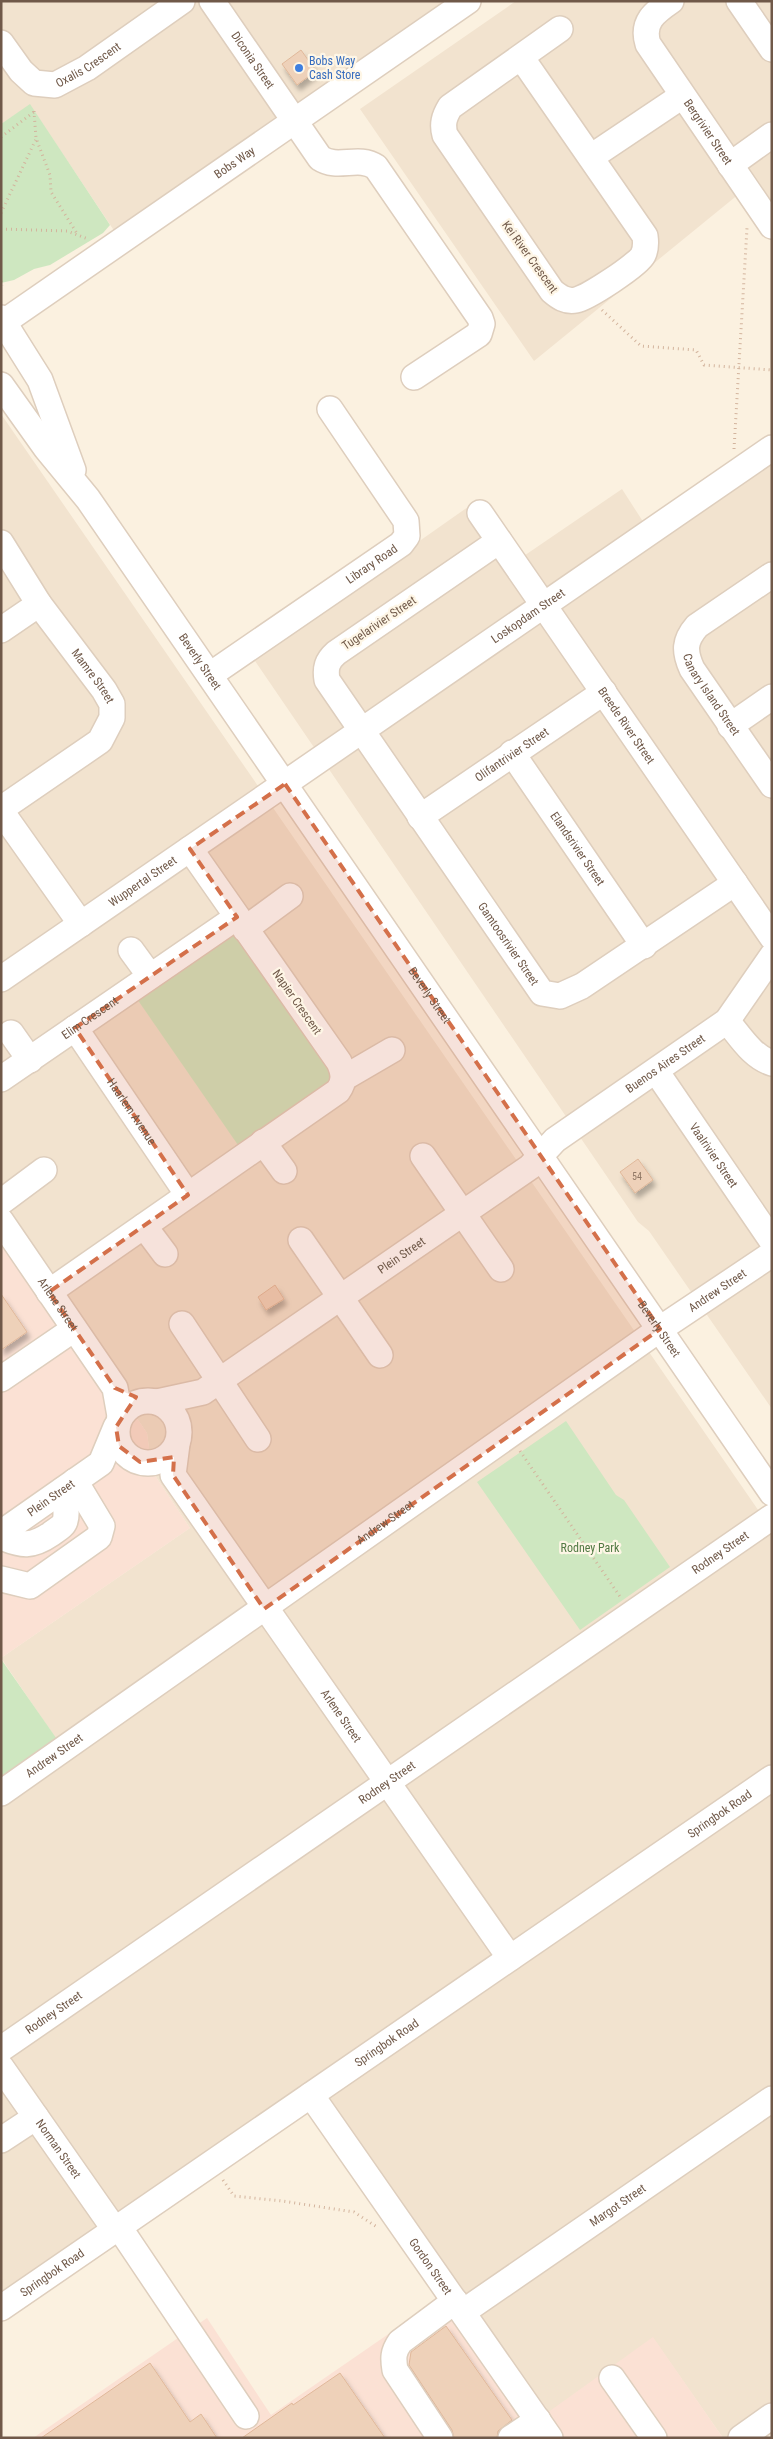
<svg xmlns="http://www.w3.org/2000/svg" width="773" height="2439" viewBox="0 0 773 2439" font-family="'Roboto Condensed',sans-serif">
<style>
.residential{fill:#f2e3cf}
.commercial{fill:#fbe1d4}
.green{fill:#cee7c0}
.building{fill:#eed1b9;stroke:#e0b89a;filter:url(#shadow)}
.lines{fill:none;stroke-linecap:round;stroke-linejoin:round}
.minor-casing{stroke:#decebd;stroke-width:28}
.path{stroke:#d3b49d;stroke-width:3;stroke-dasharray:1 4;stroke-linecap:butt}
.minor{stroke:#fff;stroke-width:25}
.marked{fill:#d4704a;fill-opacity:0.2;stroke:#d4704a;stroke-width:4;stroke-dasharray:10 6;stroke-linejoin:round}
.shop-dot{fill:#3f7fe0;stroke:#fef6e6;stroke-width:2}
.labels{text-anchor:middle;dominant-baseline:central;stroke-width:4.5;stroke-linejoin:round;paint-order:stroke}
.number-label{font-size:10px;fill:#907765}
.street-label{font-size:12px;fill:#705949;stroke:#fef6e6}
.shop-label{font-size:12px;fill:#366cbe;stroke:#fef6e6;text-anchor:start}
.park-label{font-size:12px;fill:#527a44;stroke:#fef6e6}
</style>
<defs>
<filter id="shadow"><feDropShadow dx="3" dy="5.5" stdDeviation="2.5" flood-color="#0004"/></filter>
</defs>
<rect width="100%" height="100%" fill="#fbf1e0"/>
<!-- residential -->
<g class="residential">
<path d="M1,1H466L119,238L30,105L1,124Z"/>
<path d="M516,1H772V227L745,189L534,361L360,109Z"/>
<path d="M1,414L772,1530V2415L739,2438H723L653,2338L540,2419L315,2091L1,2307V1793L63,1749L1,1658L190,1528L152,1471L147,1433L1,1220Z"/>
<path d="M772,450V1409L649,1231L638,1222L253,658L475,502L515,562L622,489L651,534Z"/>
</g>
<!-- commercial -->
<g class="commercial">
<path d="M1,1220L147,1433L152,1471L190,1528L1,1658Z"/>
<path d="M448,2293L540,2418L653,2337L723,2438H33L207,2318L271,2415Z"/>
</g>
<!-- green -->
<g class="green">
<path d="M30,104L110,225L103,233L50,265L34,269L14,280L1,283V124Z"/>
<path d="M235,932L334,1070L335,1080L240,1148L135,996Z"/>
<path d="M566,1421L616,1495L624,1500L670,1567L580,1630L477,1482Z"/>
<path d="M1,1659L61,1745L1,1786Z"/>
</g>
<!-- building -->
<g class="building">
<path d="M301,50L316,71L297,85L282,64Z"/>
<path d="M638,1159L653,1180L635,1193L620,1172Z"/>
<path d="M275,1285L284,1299L266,1310L258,1297Z"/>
<path d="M1,1294L27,1332L1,1350Z"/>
<path d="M446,2326L512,2420L498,2431L497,2438H454L452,2430L409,2365L411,2352Z"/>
<path d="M150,2363L190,2422L201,2414L217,2438H41Z"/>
<path d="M340,2373L385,2438H242L292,2403L293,2405Z"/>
</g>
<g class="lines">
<defs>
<g id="minor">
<path id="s1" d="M212,1L320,158C338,170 358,155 376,167L480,318L482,324L479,334L414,377"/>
<path id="s2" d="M671,1C655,12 641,22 648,44L772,226"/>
<path d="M739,1L772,49"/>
<path id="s3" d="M1,43L21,71L34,83L55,85L87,68L182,1"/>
<path d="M521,57L645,236C646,243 646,249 643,255C638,265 587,298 576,300C566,302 559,297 552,291L445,135C442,124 444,117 450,107L560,29"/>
<path d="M591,157L682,96"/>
<path d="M730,165L772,135"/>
<path d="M1,318L40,380L73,470"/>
<path id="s4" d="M1,324L468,1"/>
<path id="s5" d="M1,385L46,448L88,499L772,1493"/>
<path id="s6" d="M480,513L772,937"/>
<path id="s7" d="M499,541L336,653C327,661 325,668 327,680L542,993L560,996L582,986L735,883"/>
<path id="s8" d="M1,543L39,604L104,690L112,704V718L100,741L1,809"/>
<path id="s9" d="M772,575L697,626C684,641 684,651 692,669L772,785"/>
<path d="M1,630L39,604"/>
<path id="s10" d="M210,675L401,544L407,536L406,521L330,409"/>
<path d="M730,726L772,697"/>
<path id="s11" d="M512,753L644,946"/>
<path d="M1,811L81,924"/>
<path id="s12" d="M420,817L604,692"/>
<path d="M245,929L290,896"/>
<path d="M131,950L150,976"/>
<path id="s13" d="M1,979L772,448"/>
<path d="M727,1021C740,1036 752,1057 772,1063"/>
<path id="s14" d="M75,1028L188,1195"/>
<path d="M11,1033L30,1060"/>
<path id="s15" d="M656,1071L772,1241"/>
<path d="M344,1078L392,1050"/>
<path id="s16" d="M1,1079L237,917"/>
<path d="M263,1142L284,1171"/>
<path d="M423,1156L501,1269"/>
<path d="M1,1202L44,1170"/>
<path id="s17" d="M1,1221L115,1388L120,1416"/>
<path d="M144,1226L165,1254"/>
<path d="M301,1240L380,1355"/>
<path d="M49,1292L338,1091C345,1081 344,1073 339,1062L190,849"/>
<path d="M182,1324L258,1439"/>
<path d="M1,1379L74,1329"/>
<circle cx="148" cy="1432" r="31"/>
<path id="s18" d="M157,1402L203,1392L530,1167L555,1140L727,1021L772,956"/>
<path id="s19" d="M177,1444L173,1475L510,1958"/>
<path id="s20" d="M1,1533L101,1463L116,1427"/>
<path d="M1,1537C22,1546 32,1547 51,1534C56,1530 63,1527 65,1521C68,1512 64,1499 63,1490"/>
<path d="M1,1579L30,1586L99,1537L102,1526L75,1481"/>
<path id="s21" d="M1,1793L660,1329L772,1254"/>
<path id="s22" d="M1,2049L772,1517"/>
<path id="s23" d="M1,2067L115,2230"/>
<path id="s24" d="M311,2095L550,2438"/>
<path d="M1,2140L36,2117"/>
<path d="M119,2227L246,2416"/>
<path id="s25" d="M1,2308L772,1778"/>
<path id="s26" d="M463,2312L772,2099"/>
<path d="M612,2378L654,2438"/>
<path d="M440,2438L395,2370C393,2358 393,2352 400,2342L455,2301"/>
<path d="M511,2438L538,2420"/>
<path d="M741,2438L772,2416"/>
</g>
</defs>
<!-- minor casing -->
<use href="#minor" class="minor-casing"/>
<!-- path -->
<g class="path">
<path d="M34,111L36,138L50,175L51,192L78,235"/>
<path d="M1,137L34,112"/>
<path d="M1,213L36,139"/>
<path d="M1,229L67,231L88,239"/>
<path d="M1,281L2,286"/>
<path d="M602,310L641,346L696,350L704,365L772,370"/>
<path d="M734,449L747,228"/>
<path d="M520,1451L621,1598"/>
<path d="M223,2180L234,2196L282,2201L354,2212L377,2227"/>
</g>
<!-- minor -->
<use href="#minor" class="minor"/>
</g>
<!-- marked area -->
<path class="marked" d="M285,784L660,1329L264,1609L173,1475L174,1457L140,1462L119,1446L116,1427L136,1397L115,1388L49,1292L188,1195L75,1028L237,917L190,849Z"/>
<!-- markers -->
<circle class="shop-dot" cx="299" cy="68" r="5"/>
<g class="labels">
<!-- number labels -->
<g class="number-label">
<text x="637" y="1176">54</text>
</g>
<!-- street labels -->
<g class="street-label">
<text stroke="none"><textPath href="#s1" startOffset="72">Diconia Street</textPath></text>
<text stroke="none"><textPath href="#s3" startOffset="112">Oxalis Crescent</textPath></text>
<text stroke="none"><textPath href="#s2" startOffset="160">Bergrivier Street</textPath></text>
<text stroke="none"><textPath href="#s4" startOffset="284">Bobs Way</textPath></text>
<text transform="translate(530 257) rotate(54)">Kei River Crescent</text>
<text stroke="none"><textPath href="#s10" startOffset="196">Library Road</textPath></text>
<text stroke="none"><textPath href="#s13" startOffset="640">Loskopdam Street</textPath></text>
<text transform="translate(379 623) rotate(-34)">Tugelarivier Street</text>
<text stroke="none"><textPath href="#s5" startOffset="341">Beverly Street</textPath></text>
<text stroke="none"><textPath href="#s8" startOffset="162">Mamre Street</textPath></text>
<text stroke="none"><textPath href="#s9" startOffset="169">Canary Island Street</textPath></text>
<text stroke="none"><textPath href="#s6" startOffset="258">Breede River Street</textPath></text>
<text stroke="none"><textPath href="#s12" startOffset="111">Olifantrivier Street</textPath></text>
<text stroke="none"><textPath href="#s11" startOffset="116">Elandsrivier Street</textPath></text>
<text stroke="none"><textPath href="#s13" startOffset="172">Wuppertal Street</textPath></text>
<text stroke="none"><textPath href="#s7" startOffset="548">Gamtoosrivier Street</textPath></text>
<text stroke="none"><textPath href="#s5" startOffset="746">Beverly Street</textPath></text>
<text transform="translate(297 1002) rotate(55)">Napier Crescent</text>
<text stroke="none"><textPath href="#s16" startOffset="108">Elim Crescent</textPath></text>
<text stroke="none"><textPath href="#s18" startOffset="615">Buenos Aires Street</textPath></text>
<text stroke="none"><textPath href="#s14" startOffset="101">Haarlem Avenue</textPath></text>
<text stroke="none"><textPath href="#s15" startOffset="102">Vaalrivier Street</textPath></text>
<text stroke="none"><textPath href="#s18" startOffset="288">Plein Street</textPath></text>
<text stroke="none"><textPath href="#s21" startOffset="875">Andrew Street</textPath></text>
<text stroke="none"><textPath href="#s17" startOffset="101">Arlene Street</textPath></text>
<text stroke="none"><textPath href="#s5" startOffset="1151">Beverly Street</textPath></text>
<text stroke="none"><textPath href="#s20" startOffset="61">Plein Street</textPath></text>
<text stroke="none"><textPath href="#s21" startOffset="470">Andrew Street</textPath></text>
<text stroke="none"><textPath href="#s22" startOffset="874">Rodney Street</textPath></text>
<text stroke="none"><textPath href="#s19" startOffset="325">Arlene Street</textPath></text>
<text stroke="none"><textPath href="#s21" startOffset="65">Andrew Street</textPath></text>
<text stroke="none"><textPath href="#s22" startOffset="469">Rodney Street</textPath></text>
<text stroke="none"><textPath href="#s25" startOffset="872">Springbok Road</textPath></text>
<text stroke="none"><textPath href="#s22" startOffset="64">Rodney Street</textPath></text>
<text stroke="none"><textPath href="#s25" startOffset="468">Springbok Road</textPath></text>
<text stroke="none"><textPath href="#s23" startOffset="100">Norman Street</textPath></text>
<text stroke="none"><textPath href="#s26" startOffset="188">Margot Street</textPath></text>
<text stroke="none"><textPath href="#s24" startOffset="209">Gordon Street</textPath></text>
<text stroke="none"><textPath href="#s25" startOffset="62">Springbok Road</textPath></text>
</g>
<!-- shop labels -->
<g class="shop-label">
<text x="309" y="61">Bobs Way<tspan x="309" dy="14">Cash Store</tspan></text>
</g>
<!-- park labels -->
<g class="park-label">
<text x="590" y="1548">Rodney Park</text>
</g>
</g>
<!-- border -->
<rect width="773" height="2439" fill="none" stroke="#705949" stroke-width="5"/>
</svg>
